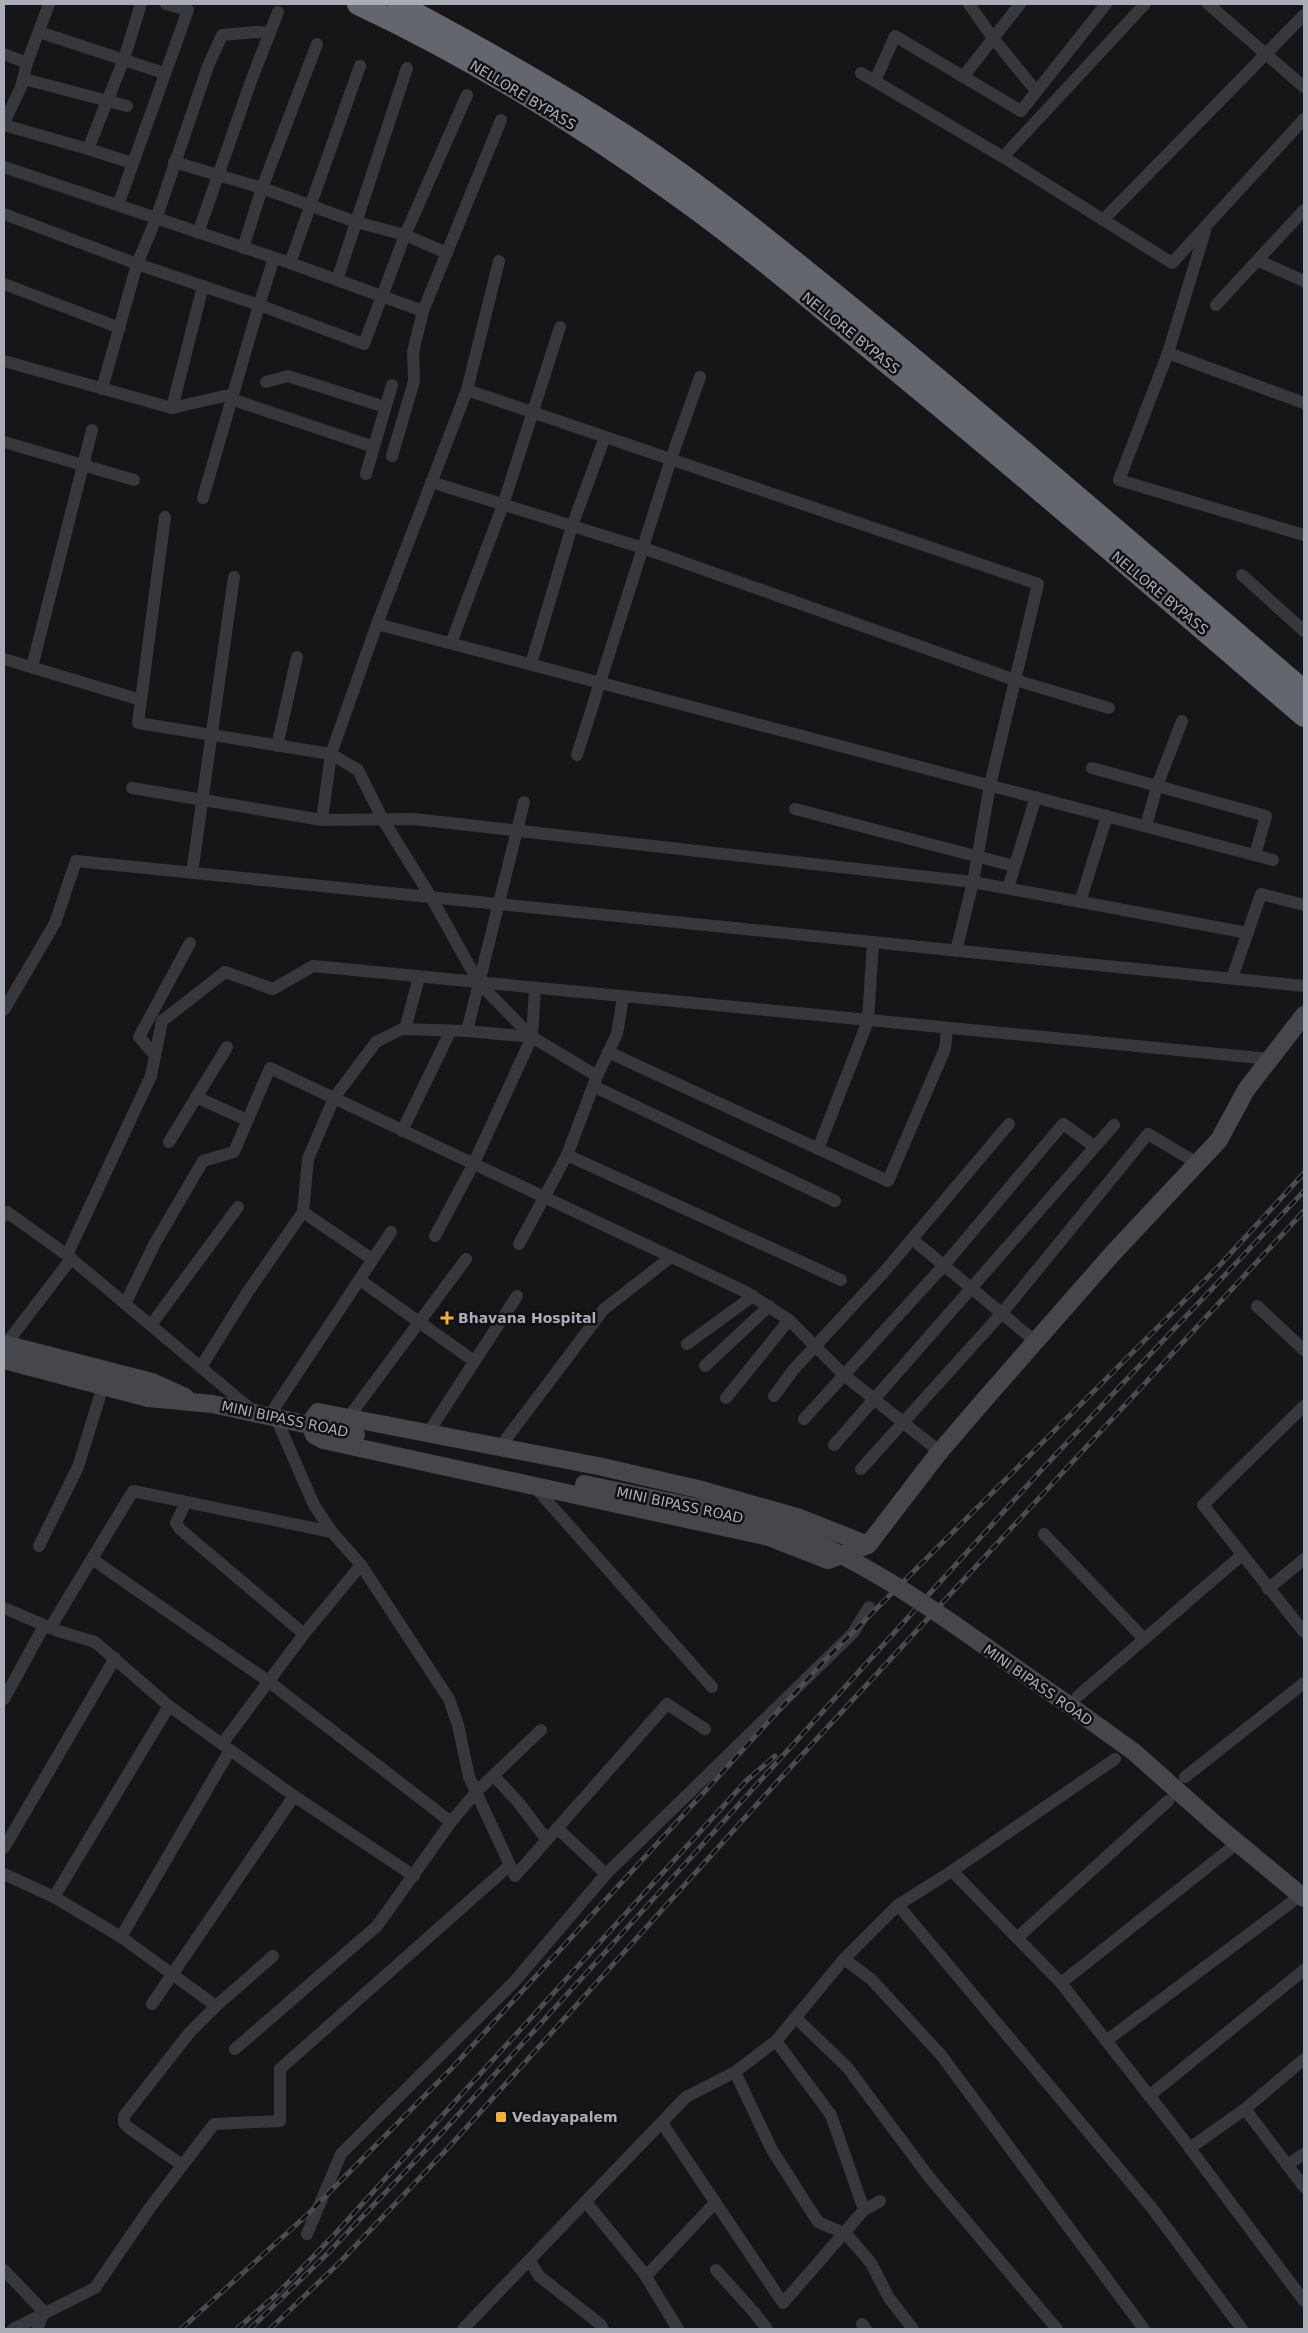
<svg xmlns="http://www.w3.org/2000/svg" width="1308" height="2333" viewBox="0 0 1308 2333" font-family="'DejaVu Sans',sans-serif">
<style>
.lines{fill:none;stroke-linecap:round;stroke-linejoin:round}
.street{stroke:#37383d;stroke-width:12}
.secondary{stroke:#45474d;stroke-width:18}
.highway{stroke:#63666e;stroke-width:22}
.rail-casing{stroke:#4a4c52;stroke-width:5}
.rail{stroke:#111113;stroke-width:3;stroke-dasharray:9;stroke-linecap:butt}
.secondary-bridge{stroke:#45474d;stroke-width:18}
.poi-dot{fill:#f2b134;stroke:#111113;stroke-width:2}
.labels{text-anchor:middle;dominant-baseline:central;stroke-width:5;stroke-linejoin:round;paint-order:stroke}
.street-label{font-size:14px;fill:#a8adb8;stroke:#111113}
.poi-label{font-size:14px;font-weight:bold;fill:#a8adb8;stroke:#111113;text-anchor:start}
</style>
<rect width="100%" height="100%" fill="#161618"/>
<g class="lines">
<!-- street -->
<g class="street">
<path d="M969,4L993,38L1036,91"/>
<path d="M1208,4L1304,87"/>
<path d="M39,32L164,73"/>
<path d="M4,54L27,63"/>
<path d="M861,73L1003,157L1172,263L1304,119"/>
<path d="M963,77L1020,4"/>
<path d="M24,79L127,106"/>
<path d="M875,81L895,36L1021,111L1106,4"/>
<path d="M4,123L21,87L27,63L49,4"/>
<path d="M4,125L88,149"/>
<path d="M1003,157L1145,4"/>
<path d="M174,162L262,188L356,222L405,235L447,253"/>
<path d="M132,163L88,149L124,59L141,4"/>
<path d="M4,167L290,263L423,311"/>
<path d="M118,205L188,10L166,4"/>
<path d="M4,214L137,264L259,305L203,498"/>
<path d="M1103,220L1304,15"/>
<path d="M1205,231L1168,353L1119,480L1304,535"/>
<path d="M198,233L251,81L278,12"/>
<path d="M243,248L262,188L317,44"/>
<path d="M274,258L259,305L364,344L405,235L467,95"/>
<path d="M499,261L467,390L377,624L1273,860"/>
<path d="M1259,261L1304,281"/>
<path d="M290,263L360,66"/>
<path d="M337,280L407,68"/>
<path d="M4,284L120,328"/>
<path d="M1216,305L1304,210"/>
<path d="M1168,353L1304,403"/>
<path d="M4,361L172,408L233,394"/>
<path d="M266,382L288,376L385,407"/>
<path d="M102,389L137,264L156,219L208,66L222,35L256,32L270,33"/>
<path d="M467,390L1038,584L990,785L973,882L956,951"/>
<path d="M231,399L374,447"/>
<path d="M172,408L203,286"/>
<path d="M4,442L134,480"/>
<path d="M392,456L414,381L413,352L423,311L501,120"/>
<path d="M366,474L392,385"/>
<path d="M431,482L643,548L1015,680L1109,708"/>
<path d="M165,517L138,723L331,754L322,820"/>
<path d="M1242,575L1304,631"/>
<path d="M377,624L331,754L358,770L383,820L431,897L479,983L532,1037"/>
<path d="M451,643L503,505L560,327"/>
<path d="M4,659L141,700"/>
<path d="M531,664L572,526L605,437"/>
<path d="M32,667L92,430"/>
<path d="M277,746L297,657"/>
<path d="M577,755L671,459L700,377"/>
<path d="M1092,768L1266,816L1255,855"/>
<path d="M132,788L322,820L414,819L973,882L1248,933"/>
<path d="M795,809L1014,866"/>
<path d="M1146,826L1157,786L1182,721"/>
<path d="M192,873L234,577"/>
<path d="M1008,888L1036,797"/>
<path d="M1080,902L1107,816"/>
<path d="M1232,978L1261,894L1304,905"/>
<path d="M4,1010L55,923L76,861L1304,986"/>
<path d="M405,1029L419,977"/>
<path d="M467,1031L524,802"/>
<path d="M608,1052L888,1181L945,1049L947,1028"/>
<path d="M155,1055L139,1037L190,943"/>
<path d="M593,1086L835,1201"/>
<path d="M196,1097L247,1120"/>
<path d="M402,1131L450,1032"/>
<path d="M169,1142L227,1047"/>
<path d="M818,1149L868,1021L873,942"/>
<path d="M567,1155L841,1280"/>
<path d="M303,1212L372,1259"/>
<path d="M4,1216L7,1212L67,1255L254,1412"/>
<path d="M435,1236L473,1165L532,1037L535,988"/>
<path d="M912,1239L1035,1341"/>
<path d="M519,1244L567,1155L597,1076L617,1034L623,997"/>
<path d="M67,1255L151,1076L162,1021L225,972L273,989L313,966L1270,1059"/>
<path d="M360,1280L474,1361"/>
<path d="M125,1304L155,1243L203,1161L234,1152L270,1068L746,1292L789,1320L844,1375L940,1452"/>
<path d="M1257,1306L1304,1350"/>
<path d="M151,1325L238,1207"/>
<path d="M6,1344L71,1259"/>
<path d="M687,1344L753,1296"/>
<path d="M705,1366L769,1306"/>
<path d="M201,1367L247,1293L303,1212L308,1159L334,1098L376,1042L402,1029L467,1031L532,1037L597,1076"/>
<path d="M774,1396L794,1369L884,1272L1009,1124"/>
<path d="M726,1398L789,1320"/>
<path d="M1304,1406L1203,1505L1304,1632"/>
<path d="M269,1416L391,1232"/>
<path d="M276,1418L314,1505L332,1532L361,1565L449,1699L458,1725L469,1777L515,1876L667,1704L705,1729"/>
<path d="M348,1418L466,1259"/>
<path d="M804,1419L945,1264L1063,1124L1094,1146"/>
<path d="M428,1433L517,1296"/>
<path d="M834,1445L1114,1125"/>
<path d="M500,1447L604,1309L671,1257"/>
<path d="M861,1469L1002,1313L1148,1134L1197,1163"/>
<path d="M534,1486L712,1687"/>
<path d="M186,1502L176,1523L180,1529L304,1634"/>
<path d="M1044,1534L1144,1639"/>
<path d="M39,1546L78,1467L103,1386"/>
<path d="M92,1559L268,1681L451,1822"/>
<path d="M1268,1589L1304,1559"/>
<path d="M4,1608L58,1631L95,1642L169,1706L294,1796L414,1876"/>
<path d="M50,1628L133,1491L332,1532"/>
<path d="M1078,1696L1242,1555"/>
<path d="M4,1699L44,1626"/>
<path d="M222,1744L304,1634L361,1565"/>
<path d="M494,1776L518,1802L547,1840"/>
<path d="M1185,1777L1304,1683"/>
<path d="M557,1828L606,1874"/>
<path d="M4,1848L115,1658"/>
<path d="M952,1871L1061,1983L1180,2135L1304,2301"/>
<path d="M4,1874L54,1897L121,1937L216,2006"/>
<path d="M54,1897L169,1706"/>
<path d="M898,1905L1152,2208L1242,2329"/>
<path d="M121,1937L230,1750"/>
<path d="M1017,1938L1168,1801"/>
<path d="M844,1959L871,1979L941,2055L1144,2329"/>
<path d="M1061,1983L1230,1849"/>
<path d="M152,2004L294,1796"/>
<path d="M796,2018L847,2067L929,2177L1057,2329"/>
<path d="M1106,2041L1301,1895"/>
<path d="M235,2049L377,1926L451,1822L476,1792L541,1730"/>
<path d="M735,2072L776,2041"/>
<path d="M1149,2096L1304,1970"/>
<path d="M1245,2109L1304,2187"/>
<path d="M662,2123L783,2303L864,2210L880,2201"/>
<path d="M1190,2148L1245,2109L1304,2059"/>
<path d="M182,2165L129,2128L124,2123V2116L190,2032L216,2006L273,1956"/>
<path d="M1287,2165L1304,2154"/>
<path d="M586,2202L643,2272L678,2329"/>
<path d="M864,2210L831,2115L776,2041L844,1959L898,1905L952,1871L1115,1759"/>
<path d="M307,2234L341,2154L515,1981L606,1874L853,1633L869,1607"/>
<path d="M530,2261L539,2276L600,2324L603,2329"/>
<path d="M4,2270L44,2312L37,2329"/>
<path d="M716,2270L753,2311L767,2329"/>
<path d="M646,2276L714,2204"/>
<path d="M862,2324L866,2329"/>
<path d="M13,2329L95,2288L149,2209L214,2124L280,2121V2069L510,1865"/>
<path d="M463,2329L686,2097L735,2072L772,2150L818,2222L846,2234L871,2263L889,2298L913,2329"/>
</g>
<!-- secondary -->
<g class="secondary">
<path d="M4,1344L152,1382L185,1397"/>
<path d="M4,1360L148,1398L212,1404L356,1435"/>
<path d="M584,1484L684,1505"/>
<path d="M868,1545L800,1518L698,1489L598,1466L318,1412L310,1423L314,1435L323,1440L769,1537L828,1560L868,1545L937,1455L985,1399L1114,1252L1219,1140L1246,1090L1304,1015"/>
<path d="M1066,1703L1134,1752L1216,1825L1304,1898"/>
</g>
<!-- highway -->
<g class="highway">
<path d="M358,4C471,57 579,124 680,197C751,248 818,305 885,361C1027,477 1165,597 1304,716"/>
<path d="M398,4C473,44 549,86 621,133C709,190 790,258 871,324C1018,444 1160,568 1304,691"/>
</g>
<defs>
<g id="rail">
<path d="M181,2329L308,2214L452,2068L824,1661L1220,1265L1304,1173"/>
<path d="M237,2329L276,2295L334,2235L746,1781L775,1756"/>
<path d="M250,2329L328,2253L438,2137L1045,1466L1304,1191"/>
<path d="M270,2329L340,2262L448,2148L778,1781L1304,1211"/>
</g>
</defs>
<!-- rail casing -->
<use href="#rail" class="rail-casing"/>
<!-- rail -->
<use href="#rail" class="rail"/>
<!-- secondary-bridge -->
<path class="secondary-bridge" d="M684,1505C725,1513 767,1522 805,1538C899,1578 982,1646 1066,1703"/>
</g>
<!-- markers -->
<g class="poi-dot">
<path d="M444.5 1310.5h5v5h5v5h-5v5h-5v-5h-5v-5h5z"/>
<rect x="495" y="2111" width="12" height="12" rx="2.5"/>
</g>
<g class="labels">
<!-- street labels -->
<g class="street-label">
<text transform="translate(523 95) rotate(31)">NELLORE BYPASS</text>
<text transform="translate(851 333) rotate(39)">NELLORE BYPASS</text>
<text transform="translate(1160 593) rotate(40)">NELLORE BYPASS</text>
<text transform="translate(285 1419) rotate(12)">MINI BIPASS ROAD</text>
<text transform="translate(680 1505) rotate(12)">MINI BIPASS ROAD</text>
<text transform="translate(1038 1685) rotate(35)">MINI BIPASS ROAD</text>
</g>
<!-- poi labels -->
<g class="poi-label">
<text x="458" y="1318">Bhavana Hospital</text>
<text x="512" y="2117">Vedayapalem</text>
</g>
</g>
<!-- border -->
<rect width="1308" height="2333" fill="none" stroke="#a8adb8" stroke-width="10"/>
</svg>
